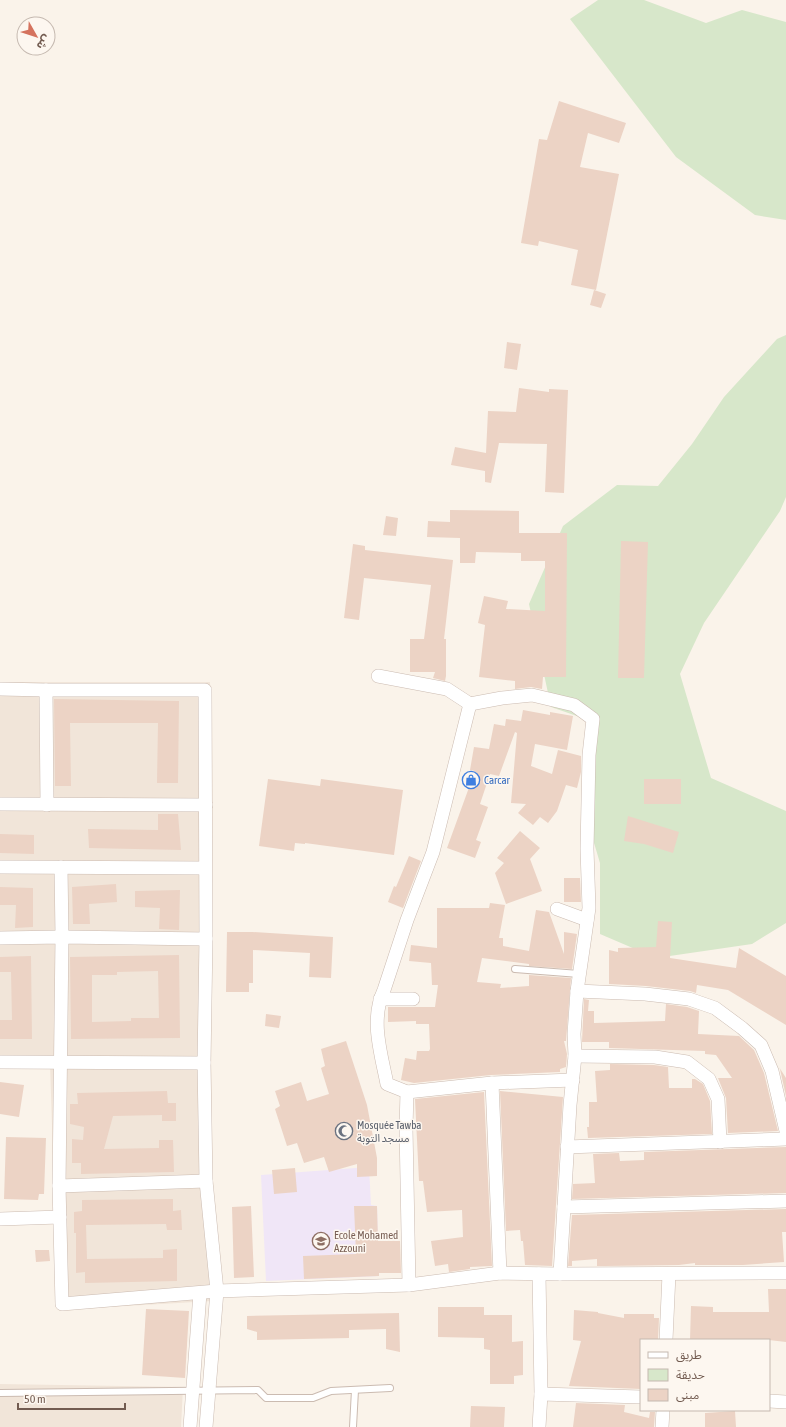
<svg xmlns="http://www.w3.org/2000/svg" width="786" height="1427" viewBox="0 0 786 1427" font-family="'Asap Condensed','Noto Sans Arabic',sans-serif">
<style>
.residential{fill:#f1e5d9}
.education{fill:#f0e6f7}
.green{fill:#d7e7ca}
.building{fill:#ecd3c5;fill-rule:evenodd}
.lines{fill:none;stroke-linecap:round;stroke-linejoin:round}
.service-casing{stroke:#cbbbb1;stroke-width:8}
.minor-casing{stroke:#cbbbb1;stroke-width:14}
.service{stroke:#fff;stroke-width:6}
.minor{stroke:#fff;stroke-width:13}
.labels{text-anchor:middle;dominant-baseline:central;stroke-width:3;stroke-linejoin:round;paint-order:stroke}
.shop-label{font-size:11px;fill:#366cbe;stroke:#fdf7f0;text-anchor:start}
.worship-label{font-size:11px;fill:#5b616d;stroke:#fdf7f0;text-anchor:start}
.education-label{font-size:11px;fill:#785e54;stroke:#fdf7f0;text-anchor:start}
</style>
<rect width="100%" height="100%" fill="#faf3ea"/>
<!-- residential -->
<g class="residential">
<path d="M0,682H210L212,1301L58,1310L50,1064H0Z"/>
<path d="M0,1384L183,1387L181,1427H0Z"/>
</g>
<!-- education -->
<path class="education" d="M369,1167L371,1205L377,1206L379,1276L266,1281L261,1175Z"/>
<!-- green -->
<g class="green">
<path d="M598,0H644L706,23L742,10L786,22V220L755,215L676,157L570,19Z"/>
<path d="M786,335V497L780,511L704,623L680,674L711,778L786,811V923L752,944L656,958L600,934V863L586,816L597,723L551,707L529,604L563,526L617,485L658,486L692,444L724,397L777,339Z"/>
</g>
<!-- building -->
<g class="building">
<path d="M559,101L626,123L619,143L588,133L580,167L619,174L596,290L571,285L578,250L539,241L538,246L521,243L539,139L547,140Z"/>
<path d="M594,290L606,294L601,308L590,305Z"/>
<path d="M507,342L521,344L517,370L504,368Z"/>
<path d="M519,388L549,392V389L568,390L564,493L545,492L547,444L499,443L491,483L485,482V471L451,465L455,447L486,453L488,411L516,412Z"/>
<path d="M450,510L519,511V533H567L566,677H543L542,689L531,687L515,689V681L479,677L485,625L478,623L484,596L508,601L506,609L545,611V561H521V553L476,552L475,563H460V538L427,537L428,521L450,522Z"/>
<path d="M386,516L398,518L396,536L383,535Z"/>
<path d="M621,541L648,542L644,678H618Z"/>
<path d="M353,544L365,546V550L453,560L444,639H446V676L445,681L433,678L435,672H410V639H424L431,585L364,578L359,620L344,618Z"/>
<path d="M54,699L179,701L178,783H157L158,723H70L71,786H55Z"/>
<path d="M523,710L550,715V712L573,716L567,750L535,744L531,766L552,774L558,750L581,756V772L577,788L566,785L557,811L548,823L540,817L533,825L518,813L526,804L511,803L517,733L515,732L499,776L490,774L480,804L488,807L476,840L481,842L475,858L447,848L475,771L470,770L474,747L489,749L494,724L505,726L506,719L521,721Z"/>
<path d="M268,779L320,786L321,779L403,790L394,855L305,843V844L295,843L294,851L259,846Z"/>
<rect x="644" y="779" width="37" height="25"/>
<path d="M158,814H178L181,850L89,848L88,829L158,830Z"/>
<path d="M628,816L679,832L673,853L644,844L624,841Z"/>
<path d="M520,831L540,848L530,859L542,891L506,904L495,873L504,863L497,858Z"/>
<path d="M0,834L34,835V854L0,853Z"/>
<path d="M409,856L421,861L403,908L388,902L394,886L396,887Z"/>
<path d="M564,878H580L581,902H564Z"/>
<path d="M116,884L117,902L89,904L90,924H73L72,887Z"/>
<path d="M0,887L33,888V927L15,928L16,905H0Z"/>
<path d="M180,890L179,930L159,929L160,908L135,907V891Z"/>
<path d="M490,903L505,905L499,938H503V946L529,951L536,910L549,912L564,954V932L577,934L572,969L529,966V964L482,958L477,982L501,984L500,988L529,986V975L571,978L566,1041H564L567,1054L566,1067L560,1069V1072L491,1075L414,1083L401,1080L405,1058L416,1060L417,1051H429L430,1049L429,1024H416V1021L388,1022V1007H435L438,985H432L431,963L409,961L411,945L437,948V908H489Z"/>
<path d="M658,921L672,922L670,958L736,968L739,948L786,976V1025L728,990L697,985L696,993L690,991L646,986L609,984V950L618,952V948L656,947Z"/>
<path d="M227,932H252L333,937L331,978L309,977L310,953L253,950V983H249V992H226Z"/>
<path d="M179,955L180,1038L71,1039L70,957ZM158,971L159,1018H131V1021L92,1022V975H117V972Z"/>
<path d="M31,956L32,1039H0V1020H12L11,972H0V957Z"/>
<path d="M584,999L589,1000L588,1011H594V1023L665,1021L666,1004L687,1007L699,1011L698,1034L739,1036L754,1050L764,1073L778,1131L728,1133L726,1098L718,1078H732L716,1055L705,1054V1051L609,1048V1042H582Z"/>
<path d="M266,1014L281,1016L279,1028L265,1026Z"/>
<path d="M346,1041L367,1105L377,1158V1176L357,1177V1164L329,1172L324,1157L304,1163L297,1143L287,1146L275,1109L280,1106L275,1091L301,1082L307,1101L329,1094L321,1068L325,1066L321,1049Z"/>
<path d="M610,1064L654,1065L668,1067L669,1088H692V1079H695L703,1084L710,1101L712,1134L588,1138L587,1127H589V1102H597L595,1071L610,1070Z"/>
<path d="M779,1067L786,1078V1096L780,1069Z"/>
<path d="M0,1082L24,1085L19,1117L0,1114Z"/>
<path d="M167,1091L168,1103H176V1121H162V1115L113,1116L104,1149L159,1148V1140H173L174,1172L81,1174V1163H72V1139L83,1140L84,1127L70,1124V1104H78L77,1093Z"/>
<path d="M500,1091L563,1097L552,1266L525,1265L523,1241H521L520,1230L506,1231Z"/>
<path d="M484,1092L492,1266L470,1267V1269L449,1272L448,1264L435,1266L431,1241L463,1237L462,1210L427,1212L423,1181H419L415,1099Z"/>
<path d="M6,1137L46,1138L44,1194H39L38,1200L4,1199Z"/>
<path d="M786,1147V1193L572,1199L573,1184L595,1183L593,1154L619,1153L620,1161L644,1160V1152Z"/>
<path d="M295,1168L297,1192L274,1194L272,1170Z"/>
<path d="M173,1199V1211L181,1210L182,1230H167L166,1224L86,1225L87,1259L163,1258V1250L177,1249V1281L85,1283V1272L76,1273V1233H74V1212L82,1211V1200Z"/>
<path d="M251,1206L254,1277L234,1278L232,1207Z"/>
<path d="M354,1206H377L378,1241H400L401,1273H379V1276L304,1279L303,1256L356,1254Z"/>
<path d="M786,1209V1232H782L784,1262L743,1265H695V1263L679,1265L605,1266H597V1259L572,1261V1266H568L572,1215Z"/>
<path d="M35,1250H49L50,1261L36,1262Z"/>
<path d="M768,1289H786V1342L769,1340H734V1339L690,1340L691,1306L713,1307V1312H769Z"/>
<path d="M438,1307H484V1315H512V1342L523,1341V1375L514,1376V1384H490V1350L484,1349V1338L438,1337Z"/>
<path d="M146,1309L189,1311L185,1378L142,1375Z"/>
<path d="M574,1310L598,1312V1313L624,1318V1314H654V1318H659L658,1340H641V1389L569,1386L581,1341L573,1340Z"/>
<path d="M399,1313L400,1352L386,1349V1329L349,1330V1338L257,1340V1332L247,1329V1316Z"/>
<path d="M576,1403L625,1405L624,1412L649,1418L650,1412H655L654,1427H573Z"/>
<path d="M471,1406L505,1407L504,1427H470Z"/>
<path d="M735,1411L736,1427H705V1413Z"/>
</g>
<g class="lines">
<defs>
<g id="service">
<path d="M515,969L579,974"/>
<path d="M0,1393L258,1390L266,1398H313L331,1391L390,1388"/>
<path d="M353,1427L355,1390"/>
</g>
<g id="minor">
<path d="M378,676L447,689L470,704"/>
<path d="M0,689L46,690H205L206,939L204,1063L206,1181L217,1291L206,1427"/>
<path d="M46,690L47,805"/>
<path d="M0,804L206,805"/>
<path d="M0,867L205,868"/>
<path d="M61,867L62,937L59,1186L62,1304L217,1291L409,1285L500,1273L560,1274L786,1273"/>
<path d="M557,909L587,920"/>
<path d="M0,938L62,937L206,939"/>
<path d="M577,991L645,994L689,999L715,1008L742,1028L761,1045L772,1071L786,1131"/>
<path d="M380,999H413"/>
<path d="M575,1056L655,1057L687,1062L709,1079L718,1099L720,1142"/>
<path d="M0,1062L204,1063"/>
<path d="M492,1083L500,1273"/>
<path d="M407,1092L492,1083L573,1080"/>
<path d="M567,1147L786,1139"/>
<path d="M59,1186L206,1181"/>
<path d="M564,1207L786,1201"/>
<path d="M0,1219L60,1217"/>
<path d="M539,1274L541,1394L539,1427"/>
<path d="M409,1285L406,1128L407,1092L387,1084C381,1053 370,1020 384,990L407,920L433,852L470,704L502,698L532,695L574,705L593,719L589,755L587,849L589,908L577,991L574,1034L575,1056L570,1105L560,1274"/>
<path d="M666,1340L669,1274"/>
<path d="M541,1394L641,1397"/>
<path d="M769,1401L786,1402"/>
<path d="M190,1427L200,1293"/>
<path d="M662,1427L663,1410"/>
</g>
</defs>
<!-- service casing -->
<use href="#service" class="service-casing"/>
<!-- minor casing -->
<use href="#minor" class="minor-casing"/>
<!-- service -->
<use href="#service" class="service"/>
<!-- minor -->
<use href="#minor" class="minor"/>
</g>
<!-- icons -->
<defs>
<symbol id="shop-ring" viewBox="-11 -11 22 22"><circle r="9.5" fill="#fdf7f0" stroke="#3f7fe0" stroke-width="1.5"/><path d="M-5-2.5h2.3a2.7 3.5 0 0 1 5.4 0H5L5.5 6h-11ZM-1.5-2.5h3a1.5 2.3 0 0 0-3 0Z" fill="#3f7fe0"/></symbol>
<symbol id="mosque-ring" viewBox="-11 -11 22 22"><circle r="9.5" fill="#fdf7f0" stroke="#6b7280" stroke-width="1.5"/><path d="M3.5-4.9A6 6 0 1 0 3.5 4.9A5 5 0 1 1 3.5-4.9Z" fill="#6b7280"/></symbol>
<symbol id="school-ring" viewBox="-11 -11 22 22"><circle r="9.5" fill="#fdf7f0" stroke="#8d6e63" stroke-width="1.5"/><path d="M0-5L7-2L0 1L-7-2ZM-4 1L0 2.5L4 1V4Q0 6-4 4Z" fill="#8d6e63"/></symbol>
</defs>
<g fill-rule="evenodd">
<use href="#shop-ring" x="461" y="770" width="20" height="20"/>
<use href="#mosque-ring" x="334" y="1121" width="20" height="20"/>
<use href="#school-ring" x="311" y="1231" width="20" height="20"/>
</g>
<g class="labels">
<!-- shop labels -->
<g class="shop-label">
<text x="484" y="780">Carcar</text>
</g>
<!-- worship labels -->
<g class="worship-label">
<text x="357" y="1125">Mosquée Tawba<tspan x="357" dy="13">مسجد التوبة</tspan></text>
</g>
<!-- education labels -->
<g class="education-label">
<text x="334" y="1235">Ecole Mohamed<tspan x="334" dy="13">Azzouni</tspan></text>
</g>
</g>
<!-- legend -->
<rect x="640" y="1339" width="130" height="72" fill="#fdf7f0" stroke="#c5b9b0"/>
<rect x="648" y="1352" width="20" height="6" fill="#ffffff" stroke="#c5b9b0"/>
<text x="676" y="1359" font-size="12" fill="#725b50">طريق</text>
<rect x="648" y="1369" width="20" height="12" fill="#d7e7ca" stroke="#c5b9b0"/>
<text x="676" y="1379" font-size="12" fill="#725b50">حديقة</text>
<rect x="648" y="1389" width="20" height="12" fill="#ecd3c5" stroke="#c5b9b0"/>
<text x="676" y="1399" font-size="12" fill="#725b50">مبنى</text>
<!-- north arrow -->
<g transform="translate(36 36) rotate(129)"><circle r="19" fill="#fdf7f0" stroke="#c5b9b0"/>
<path d="M0-3L7 15L0 10L-7 15Z" fill="#d5735e"/>
<text y="-6" font-size="11" font-weight="bold" text-anchor="middle" fill="#725b50">ش</text>
</g>
<!-- scale -->
<path d="M18 1403v6h107v-6" fill="none" stroke="#725b50" stroke-width="2"/>
<text x="24" y="1403" font-size="12" fill="#725b50" stroke="#fdf7f0" stroke-width="3" paint-order="stroke">50 m</text>
</svg>
